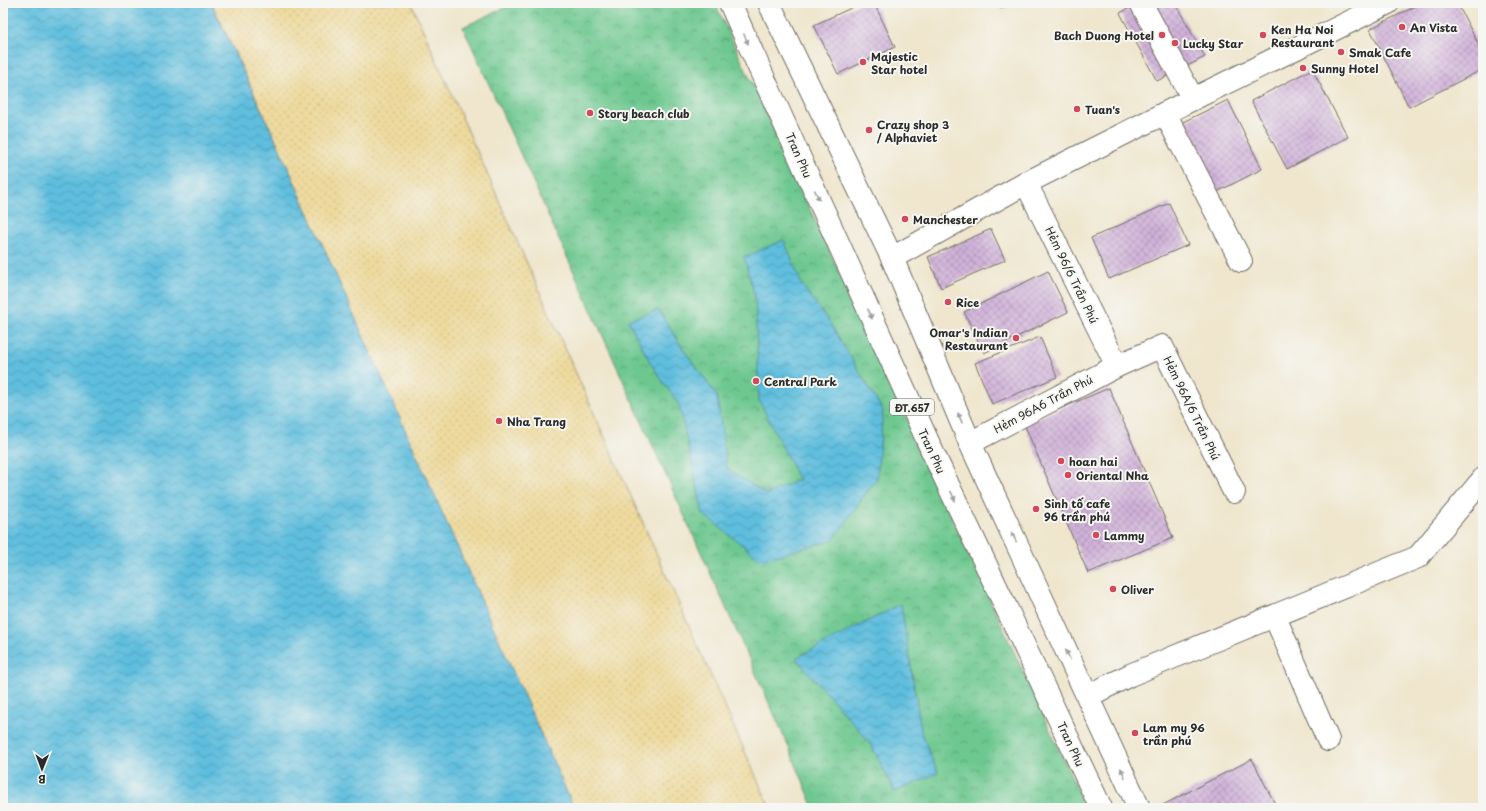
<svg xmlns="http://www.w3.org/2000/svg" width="1486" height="811" viewBox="0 0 1486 811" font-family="'Playpen Sans',sans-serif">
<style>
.sand{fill:url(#sand-dots);stroke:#8c8264}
.park{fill:url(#park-crowns);stroke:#4c7a5d}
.water{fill:url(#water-waves);stroke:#457484}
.building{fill:url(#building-cross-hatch)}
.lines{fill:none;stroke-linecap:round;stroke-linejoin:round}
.minor-casing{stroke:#706c64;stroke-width:24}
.major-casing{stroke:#706c64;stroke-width:24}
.minor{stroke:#fff;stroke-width:22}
.major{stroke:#fff;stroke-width:22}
.oneway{fill:#a0a0a0}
.poi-dot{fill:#d1495b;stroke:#f6f6f2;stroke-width:1.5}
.labels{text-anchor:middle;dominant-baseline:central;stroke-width:4;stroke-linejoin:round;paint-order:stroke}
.shield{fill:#f6f6f2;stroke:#686867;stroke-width:1}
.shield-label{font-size:10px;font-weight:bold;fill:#2b2b2b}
.poi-label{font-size:11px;font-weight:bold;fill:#2b2b2b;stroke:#f6f6f2;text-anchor:start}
.street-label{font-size:11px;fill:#2b2b2b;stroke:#f6f6f2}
</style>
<defs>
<pattern id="sand-dots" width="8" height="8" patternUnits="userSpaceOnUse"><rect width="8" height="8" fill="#eeda9e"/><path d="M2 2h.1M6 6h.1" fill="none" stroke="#cb8" stroke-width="1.8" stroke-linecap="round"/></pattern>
<pattern id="park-crowns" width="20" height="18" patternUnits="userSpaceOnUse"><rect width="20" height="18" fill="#6dc88f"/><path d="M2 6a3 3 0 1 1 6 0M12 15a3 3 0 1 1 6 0" fill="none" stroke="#5aa375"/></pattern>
<pattern id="water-waves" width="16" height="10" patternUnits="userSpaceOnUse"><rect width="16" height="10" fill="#5fbede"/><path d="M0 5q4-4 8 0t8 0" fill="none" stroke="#4f9bb4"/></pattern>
<pattern id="building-cross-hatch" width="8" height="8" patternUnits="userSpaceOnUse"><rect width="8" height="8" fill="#d1b3da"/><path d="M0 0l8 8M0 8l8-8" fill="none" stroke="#aa92b1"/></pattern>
</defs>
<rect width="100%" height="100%" fill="#f6f6f2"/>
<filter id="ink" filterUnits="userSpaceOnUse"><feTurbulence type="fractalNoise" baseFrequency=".025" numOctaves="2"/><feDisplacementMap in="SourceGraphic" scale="8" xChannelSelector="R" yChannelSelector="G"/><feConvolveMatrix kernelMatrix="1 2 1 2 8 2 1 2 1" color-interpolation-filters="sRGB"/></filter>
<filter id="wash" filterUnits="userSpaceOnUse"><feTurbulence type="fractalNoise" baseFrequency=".012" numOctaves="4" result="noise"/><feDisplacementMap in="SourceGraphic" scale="16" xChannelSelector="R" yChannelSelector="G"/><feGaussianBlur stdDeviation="0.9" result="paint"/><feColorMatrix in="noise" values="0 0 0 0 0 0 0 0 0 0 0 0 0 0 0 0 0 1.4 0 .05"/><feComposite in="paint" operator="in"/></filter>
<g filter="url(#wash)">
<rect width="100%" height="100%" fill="#efe6cd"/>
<!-- sand -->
<path class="sand" d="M212,3H411L770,808H574L278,145Z"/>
<!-- park -->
<path class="park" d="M515,3H715L1086,808H814L784,736L463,27Z"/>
<!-- water -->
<g class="water">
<path d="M3,3H211L278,145L574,808H3Z"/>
<path d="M784,240L802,285L830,323L883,411L877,478L833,540L761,560L703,514L679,405L651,364L628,320L659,310L684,350L717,396L727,469L766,494L799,480L759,400L755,298L744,257Z"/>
<path d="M901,604L922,735L938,773L895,792L870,743L796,658Z"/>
</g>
<g id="blocks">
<!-- building -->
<g class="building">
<path d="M862,3H874L895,47L838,74L814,25Z"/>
<path d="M998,3H1011L1001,8Z"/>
<path d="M1139,3H1175L1205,57L1157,81L1120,13Z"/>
<path d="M1422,3H1457L1483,53V69L1409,107L1370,29Z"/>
<path d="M1312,69L1348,137L1287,169L1251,101Z"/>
<path d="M1228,100L1262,169L1215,193L1181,123Z"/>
<path d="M1169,203L1188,245L1109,279L1091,238Z"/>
<path d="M991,229L1005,260L941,288L928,257Z"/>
<path d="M1048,271L1068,312L984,353L964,312Z"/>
<path d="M1040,337L1057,377L992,404L975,363Z"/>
<path d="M1109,388L1173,538L1088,573L1024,424Z"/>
<path d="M1252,759L1277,808H1165L1163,805Z"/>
</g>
</g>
</g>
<g filter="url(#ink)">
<use href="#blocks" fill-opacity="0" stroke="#706c64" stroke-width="1"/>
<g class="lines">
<defs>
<g id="minor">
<path d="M1141,3L1193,99"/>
<path d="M1165,113L1241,261"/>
<path d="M1026,183L1117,366"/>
<path d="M892,258L1026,183L1193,99L1388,3"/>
<path d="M970,443L1117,366L1162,346L1234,492"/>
<path d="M1275,617L1328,740"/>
<path d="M1088,696L1130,675L1418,557L1483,479"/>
</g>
<g id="major">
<path d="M730,3L934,455L1101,808"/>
<path d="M769,3L892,258L970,443L1139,808"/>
</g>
</defs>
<!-- minor casing -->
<use href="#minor" class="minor-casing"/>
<!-- major casing -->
<use href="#major" class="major-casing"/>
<!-- minor -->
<use href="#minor" class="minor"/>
<!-- major -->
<use href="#major" class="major"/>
</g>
<!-- one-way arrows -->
<defs><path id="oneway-solid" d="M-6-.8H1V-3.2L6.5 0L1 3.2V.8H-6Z"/></defs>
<g class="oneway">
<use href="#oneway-solid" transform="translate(746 39) rotate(66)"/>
<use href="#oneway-solid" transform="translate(817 195) rotate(66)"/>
<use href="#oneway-solid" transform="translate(870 314) rotate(66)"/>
<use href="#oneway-solid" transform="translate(960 418) rotate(-113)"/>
<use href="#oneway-solid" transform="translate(953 496) rotate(65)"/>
<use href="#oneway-solid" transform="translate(1014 537) rotate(-115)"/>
<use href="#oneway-solid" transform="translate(1068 655) rotate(-115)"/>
<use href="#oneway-solid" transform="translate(1123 773) rotate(-115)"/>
</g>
</g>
<!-- markers -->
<g class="poi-dot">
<circle cx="1402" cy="27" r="4"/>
<circle cx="1162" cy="35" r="4"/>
<circle cx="1263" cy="35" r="4"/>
<circle cx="1175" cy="43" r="4"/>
<circle cx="1341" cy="52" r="4"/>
<circle cx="863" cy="62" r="4"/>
<circle cx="1303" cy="68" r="4"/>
<circle cx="1077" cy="109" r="4"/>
<circle cx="590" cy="113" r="4"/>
<circle cx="869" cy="130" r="4"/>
<circle cx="905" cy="219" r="4"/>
<circle cx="948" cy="302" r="4"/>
<circle cx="1016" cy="338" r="4"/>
<circle cx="756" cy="381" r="4"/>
<circle cx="499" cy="421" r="4"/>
<circle cx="1061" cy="461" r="4"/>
<circle cx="1068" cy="475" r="4"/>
<circle cx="1036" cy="509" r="4"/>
<circle cx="1096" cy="535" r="4"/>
<circle cx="1113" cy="589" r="4"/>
<circle cx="1135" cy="733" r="4"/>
</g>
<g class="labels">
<!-- shield labels -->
<rect class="shield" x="890" y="399" width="44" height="16" rx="3"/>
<g class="shield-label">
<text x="912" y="407">ĐT.657</text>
</g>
<!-- poi labels -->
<g class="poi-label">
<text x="1410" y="27">An Vista</text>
<text x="1271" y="29">Ken Ha Noi<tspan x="1271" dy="13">Restaurant</tspan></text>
<text x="1154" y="35" text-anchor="end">Bach Duong Hotel</text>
<text x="1183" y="43">Lucky Star</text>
<text x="1349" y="52">Smak Cafe</text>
<text x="871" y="56">Majestic<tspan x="871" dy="13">Star hotel</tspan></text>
<text x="1311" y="68">Sunny Hotel</text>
<text x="1085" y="109">Tuan's</text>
<text x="598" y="113">Story beach club</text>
<text x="877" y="124">Crazy shop 3<tspan x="877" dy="13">/ Alphaviet</tspan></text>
<text x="913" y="219">Manchester</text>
<text x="956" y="302">Rice</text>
<text x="1008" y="332" text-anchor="end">Omar's Indian<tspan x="1008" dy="13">Restaurant</tspan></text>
<text x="764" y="381">Central Park</text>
<text x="507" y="421">Nha Trang</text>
<text x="1069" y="461">hoan hai</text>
<text x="1076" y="475">Oriental Nha</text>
<text x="1044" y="503">Sinh tố cafe<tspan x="1044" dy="13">96 trần phú</tspan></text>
<text x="1104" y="535">Lammy</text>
<text x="1121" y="589">Oliver</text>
<text x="1143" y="727">Lam my 96<tspan x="1143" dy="13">trần phú</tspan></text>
</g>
<!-- street labels -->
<g class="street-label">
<text transform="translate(799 155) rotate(66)">Tran Phu</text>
<text transform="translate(1072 275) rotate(64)">Hẻm 96/6 Trần Phú</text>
<text transform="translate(1043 404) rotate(-28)">Hẻm 96A6 Trần Phú</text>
<text transform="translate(1192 408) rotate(64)">Hẻm 96A/6 Trần Phú</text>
<text transform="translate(932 451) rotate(65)">Tran Phu</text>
<text transform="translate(1071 744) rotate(65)">Tran Phu</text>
</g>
</g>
<!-- margin -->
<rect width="1486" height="811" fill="none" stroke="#f6f6f2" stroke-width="16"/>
<!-- north arrow -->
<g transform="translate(42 769) rotate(181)" stroke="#f6f6f2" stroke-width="3" paint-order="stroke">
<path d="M0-3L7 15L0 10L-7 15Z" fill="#2b2b2b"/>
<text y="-6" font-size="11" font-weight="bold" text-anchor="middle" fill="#2b2b2b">B</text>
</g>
</svg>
